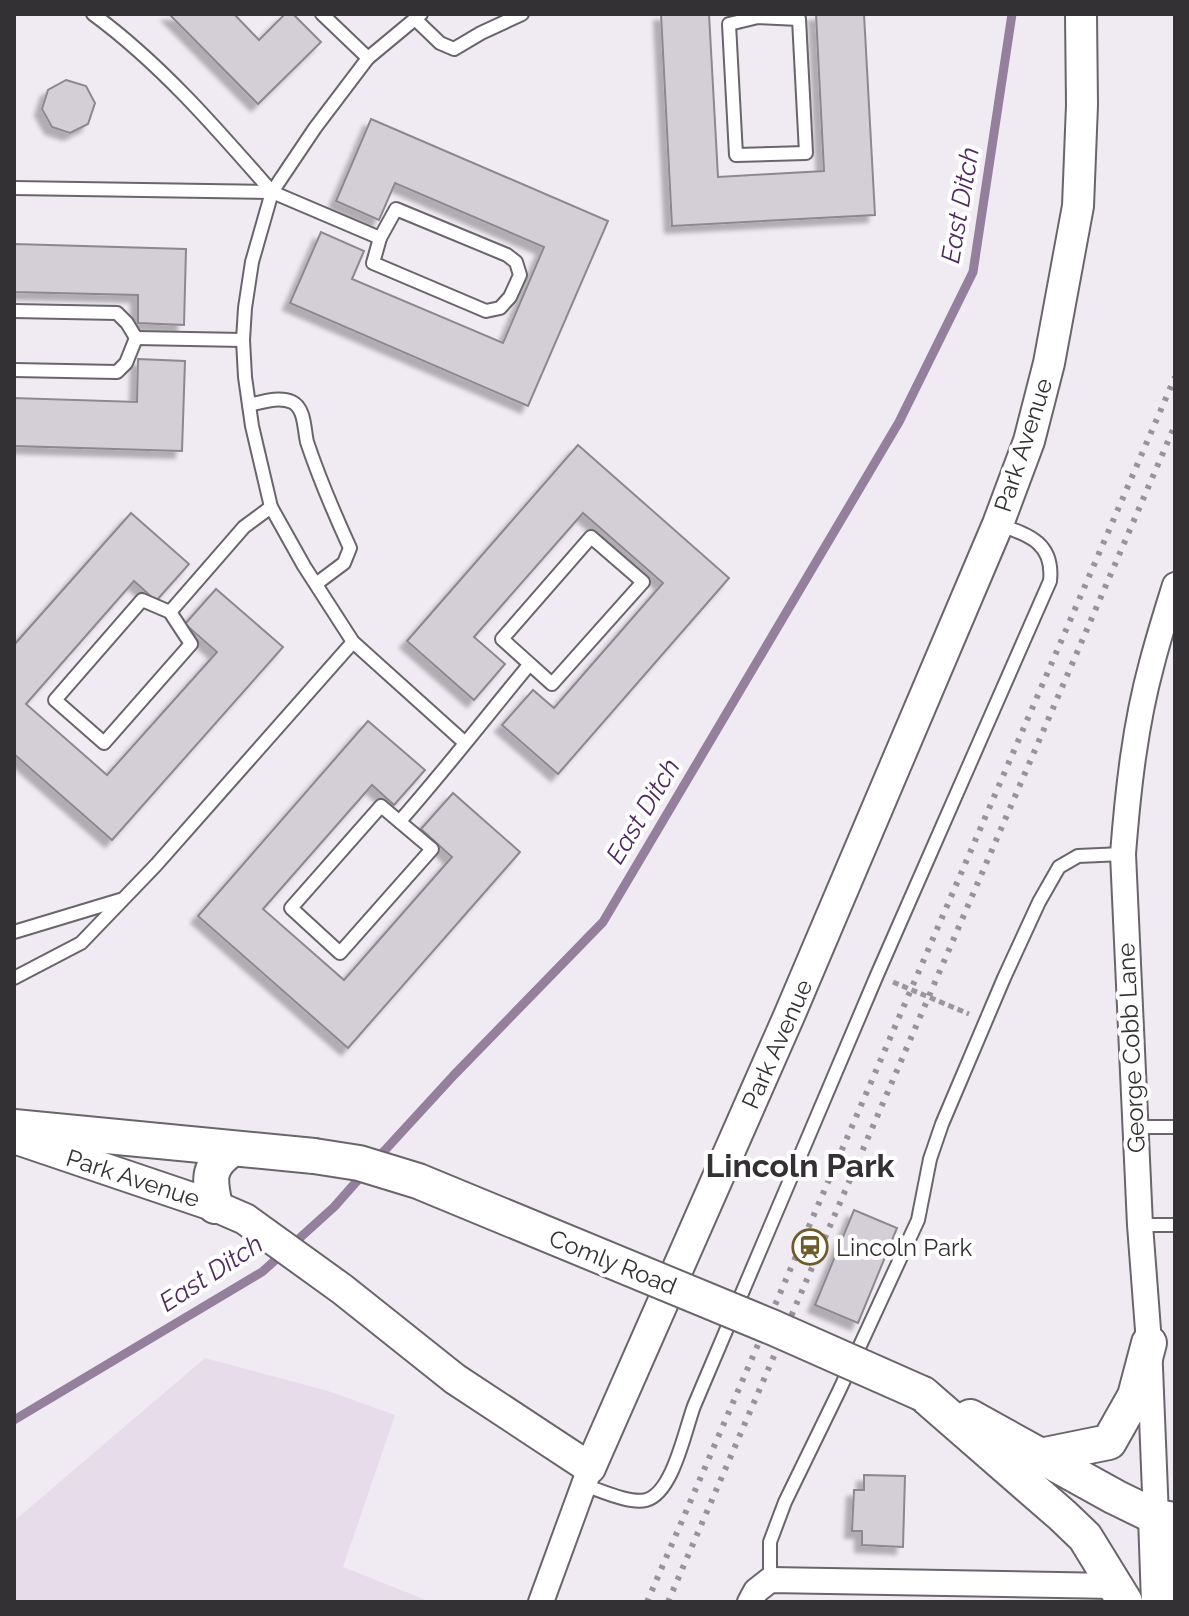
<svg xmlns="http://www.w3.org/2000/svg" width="1189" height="1616" viewBox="0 0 1189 1616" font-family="Raleway,sans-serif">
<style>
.built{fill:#e6dcea}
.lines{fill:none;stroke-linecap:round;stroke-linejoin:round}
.stream{stroke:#947f9d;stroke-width:9}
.building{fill:#d4cfd6;stroke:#8c888e;stroke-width:2;filter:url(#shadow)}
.service-casing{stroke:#69656b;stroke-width:16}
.minor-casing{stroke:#69656b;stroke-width:28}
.tertiary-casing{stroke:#69656b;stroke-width:34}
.secondary-casing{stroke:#69656b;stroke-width:38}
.path{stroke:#9b979c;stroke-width:5;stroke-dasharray:6 4;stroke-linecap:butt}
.service{stroke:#fff;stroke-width:12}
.minor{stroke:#fff;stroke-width:24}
.tertiary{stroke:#fff;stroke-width:30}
.secondary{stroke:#fff;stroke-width:34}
.rail{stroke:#979398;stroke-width:6;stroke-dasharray:4 8;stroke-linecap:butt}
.secondary-bridge-casing{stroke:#69656b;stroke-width:38;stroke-linecap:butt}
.secondary-bridge{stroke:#fff;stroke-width:34}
.labels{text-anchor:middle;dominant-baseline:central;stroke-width:8;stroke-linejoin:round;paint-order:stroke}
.street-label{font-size:24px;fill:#333134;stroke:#fff}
.poi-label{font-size:24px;fill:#333134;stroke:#fff;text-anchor:start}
.water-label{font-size:26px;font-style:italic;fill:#502a5e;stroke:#fff}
.district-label{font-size:32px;font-weight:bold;fill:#333134;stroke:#fff}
</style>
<defs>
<filter id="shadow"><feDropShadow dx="-7" dy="7" stdDeviation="2" flood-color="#0004"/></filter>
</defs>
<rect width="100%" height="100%" fill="#f0ebf2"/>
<!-- built -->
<path class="built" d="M205,1358L328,1391L395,1415L343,1567L431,1602H14V1521Z"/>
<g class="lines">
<!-- stream -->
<g class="stream">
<path d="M375,1161L454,1075L603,922L899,422L973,272L1012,14"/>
<path d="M14,1420L262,1272L334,1207L365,1172"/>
</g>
</g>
<!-- building -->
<g class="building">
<path d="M169,14H234L259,40L285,14H293L321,42L258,104Z"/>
<path d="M661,14H709L718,177L824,171L816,14H864L875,215L672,226Z"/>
<path d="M66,80L86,86L95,103L88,124L70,133L52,127L42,109L48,90Z"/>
<path d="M371,119L608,221L528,406L290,303L321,232L364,251L352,279L503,343L544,247L395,183L379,220L336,201Z"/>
<path d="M14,244L186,249L184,325L138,323V295L14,292Z"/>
<path d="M138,359L185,361L182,451L14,446V398L137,402Z"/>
<path d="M578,445L729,578L558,774L502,725L533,690L554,708L663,583L583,513L474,637L505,664L474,700L407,641Z"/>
<path d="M131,513L189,564L156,601L134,581L26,704L107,775L217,652L185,624L216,589L283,647L112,840L14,754V645Z"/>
<path d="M368,721L425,770L394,805L372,785L263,909L344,980L452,857L421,829L453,793L520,852L348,1048L198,916Z"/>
<path d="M854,1210L897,1228L858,1323L815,1305Z"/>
<path d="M864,1475L905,1476L903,1547L862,1545V1531H852L854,1490H864Z"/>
</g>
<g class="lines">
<defs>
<g id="service">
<path d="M93,14C161,64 217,129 272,192"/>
<path d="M322,14L368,58"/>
<path d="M421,14L368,58L315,128L272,192L252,262L245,308L243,340L245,377L252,426L271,507L304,566L353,642L464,742"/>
<path d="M758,17L799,19L806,153L736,155L729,24Z"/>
<path d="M415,19L440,43L454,49L481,33L522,14"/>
<path d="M14,188L272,192L380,238"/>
<path d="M396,209L507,255L516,262L520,275L510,297L500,308L486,311L373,263L380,238Z"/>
<path d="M14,311L117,313L127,323L136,338"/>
<path d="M136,338L243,340"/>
<path d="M14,370L117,372L126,363L136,338"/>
<path d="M249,405C262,402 279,396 292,402C305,408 304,429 307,442C319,478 334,513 350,548L344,563L316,584"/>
<path d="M591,537L643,582L552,684L502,639Z"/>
<path d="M142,600L170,612L191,644L104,743L55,700Z"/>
<path d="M170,612L244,527L271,507"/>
<path d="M381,806L432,849L340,953L291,908Z"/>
<path d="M400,821C445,770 486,717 529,665"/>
<path d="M14,932L120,900"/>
<path d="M14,978L81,943L156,865L353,642"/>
<path d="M1135,1127H1175"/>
<path d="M1140,1225H1175"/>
<path d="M584,1485C600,1490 629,1504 646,1500C673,1493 685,1430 694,1406L877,975L1050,581C1054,544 1030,535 1000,525"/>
<path d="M770,1580V1542L785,1502L839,1391L918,1220L930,1159L942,1124L1004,978L1039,902L1059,867L1078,856L1123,854"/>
</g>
<g id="minor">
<path d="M1156,1517L1149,1343L1140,1225L1123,854C1128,790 1135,725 1152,663C1159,636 1167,611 1175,585"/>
<path d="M541,1602L590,1468"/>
<path d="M750,1602L756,1591L770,1580L1114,1586"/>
</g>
<path id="tertiary" d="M14,1138L215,1206L245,1219L342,1289L455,1379L590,1468L789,1016L998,524L1029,441L1049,363L1078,206L1082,105L1081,14"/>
<g id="secondary">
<path d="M14,1127L314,1156"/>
<path d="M215,1206C209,1179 207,1166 232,1149"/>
<path d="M923,1394L1062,1515L1085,1537L1125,1602"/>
<path d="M970,1417L1115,1497L1156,1517L1175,1520"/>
<path d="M1040,1456L1109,1442L1135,1396L1149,1343"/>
<path d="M1156,1517L1159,1602"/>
</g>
</defs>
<!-- service casing -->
<use href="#service" class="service-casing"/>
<!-- minor casing -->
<use href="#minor" class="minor-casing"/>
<!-- tertiary casing -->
<use href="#tertiary" class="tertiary-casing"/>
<!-- secondary casing -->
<use href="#secondary" class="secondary-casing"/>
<!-- path -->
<path class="path" d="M893,982L969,1014"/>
<!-- service -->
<use href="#service" class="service"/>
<!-- minor -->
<use href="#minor" class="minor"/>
<!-- tertiary -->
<use href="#tertiary" class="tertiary"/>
<!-- secondary -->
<use href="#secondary" class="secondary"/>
<!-- rail -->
<g class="rail">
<path d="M647,1602L1175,377"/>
<path d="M668,1602L1175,425"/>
</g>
<defs>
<path id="secondary-bridge" d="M314,1156L359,1163L418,1181L774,1328L923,1394"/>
</defs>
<!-- secondary-bridge casing -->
<use href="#secondary-bridge" class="secondary-bridge-casing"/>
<!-- secondary-bridge -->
<use href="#secondary-bridge" class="secondary-bridge"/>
</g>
<!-- icons -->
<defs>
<symbol id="station-ring" viewBox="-11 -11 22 22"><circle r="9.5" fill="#fff" stroke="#6d5b29" stroke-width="1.5"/><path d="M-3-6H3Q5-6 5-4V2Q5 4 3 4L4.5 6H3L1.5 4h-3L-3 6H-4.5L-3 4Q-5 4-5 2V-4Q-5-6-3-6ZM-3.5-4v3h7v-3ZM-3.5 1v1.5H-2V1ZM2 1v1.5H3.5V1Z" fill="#6d5b29"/></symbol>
</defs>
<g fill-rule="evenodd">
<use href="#station-ring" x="790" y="1227" width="40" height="40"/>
</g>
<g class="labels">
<!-- street labels -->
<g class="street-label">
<text transform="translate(1023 445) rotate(-72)">Park Avenue</text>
<text transform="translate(777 1044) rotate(-66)">Park Avenue</text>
<text transform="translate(1131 1048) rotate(-93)">George Cobb Lane</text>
<text transform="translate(133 1178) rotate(18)">Park Avenue</text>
<text transform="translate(613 1262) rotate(22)">Comly Road</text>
</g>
<!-- poi labels -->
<g class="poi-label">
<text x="836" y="1247">Lincoln Park</text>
</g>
<!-- water labels -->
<g class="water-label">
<text transform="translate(960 205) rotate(-80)">East Ditch</text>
<text transform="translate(643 811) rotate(-59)">East Ditch</text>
<text transform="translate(211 1273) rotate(-33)">East Ditch</text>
</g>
<!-- district labels -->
<g class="district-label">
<text x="800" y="1165">Lincoln Park</text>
</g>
</g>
<!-- border -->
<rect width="1189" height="1616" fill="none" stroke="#333134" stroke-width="32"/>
</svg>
